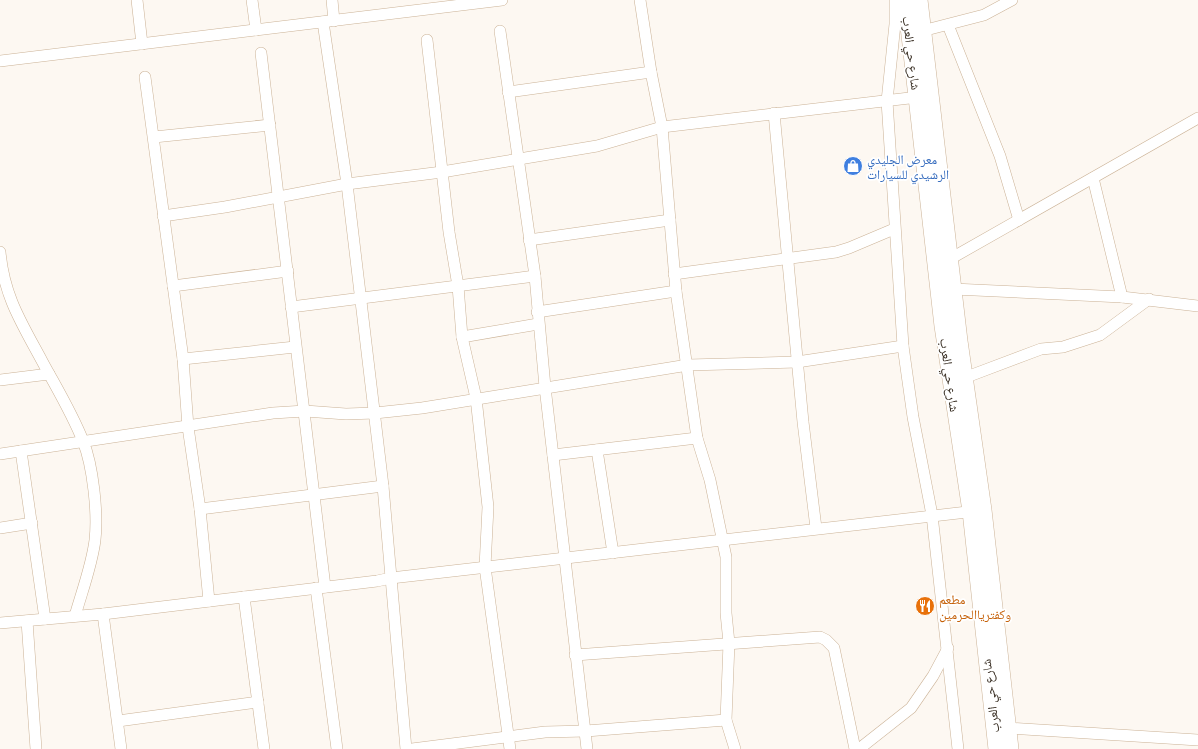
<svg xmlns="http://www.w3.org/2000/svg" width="1198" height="749" viewBox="0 0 1198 749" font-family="'Exo 2','Noto Naskh Arabic',sans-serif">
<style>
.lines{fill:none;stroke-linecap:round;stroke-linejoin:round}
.street-casing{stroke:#cbb296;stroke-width:12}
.primary-casing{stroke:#cbb296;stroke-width:18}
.street{stroke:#fff;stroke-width:11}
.primary{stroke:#fff;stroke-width:17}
.labels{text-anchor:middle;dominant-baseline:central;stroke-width:3.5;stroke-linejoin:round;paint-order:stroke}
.street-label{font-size:13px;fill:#392f24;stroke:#fff}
.shop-label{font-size:13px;fill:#366cbe;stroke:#fff;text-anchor:start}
.food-label{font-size:13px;fill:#c56008;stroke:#fff;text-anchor:start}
</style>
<rect width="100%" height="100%" fill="#fdf8f2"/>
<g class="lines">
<defs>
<g id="street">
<path d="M137,0L142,44"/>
<path d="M252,0L256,30"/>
<path d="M332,0L334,21"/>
<path d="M640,0L651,72L662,127L676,291L697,438L710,480L726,557V613L729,643L726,720L735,749"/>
<path d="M895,0V24L887,101L903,346L913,417L932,515L958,749"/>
<path d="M323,22L347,184L383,486L406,749"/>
<path d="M948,25L1000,156L1019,220"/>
<path d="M500,31L535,276L545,387L587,749"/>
<path d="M922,31L984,15L1012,0"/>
<path d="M427,40L449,232L458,286L462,337L476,398L488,507L485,567L510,749"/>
<path d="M261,53L325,587"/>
<path d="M0,61L502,0"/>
<path d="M145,77L183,359L188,427L200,509L209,601"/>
<path d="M508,92L651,72"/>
<path d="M774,113L803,422L816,528"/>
<path d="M154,137L270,125"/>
<path d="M1093,178L1122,297"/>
<path d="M163,216L225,207L347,184L442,172L597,146L662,127L918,97"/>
<path d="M529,240L670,220"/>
<path d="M0,252C4,296 21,322 42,361C56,387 72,413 83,441C93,466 98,513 95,540C92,565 82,591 75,616"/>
<path d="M950,259L1198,118"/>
<path d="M674,274L836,252L849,248L894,229"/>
<path d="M173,286L288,271"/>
<path d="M953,289L1122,297L1198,306"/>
<path d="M291,307L535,276"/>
<path d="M537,312L676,291"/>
<path d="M462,337L538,324"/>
<path d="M183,359L295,347"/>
<path d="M964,378L1041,349L1063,347L1100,335L1149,299"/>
<path d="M0,380L49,374"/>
<path d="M597,450L613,553"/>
<path d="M21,451L45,619"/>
<path d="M0,454L273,413L305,411L346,414L375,413L422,408L688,365L797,362L903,346"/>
<path d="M553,455L697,438"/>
<path d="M200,509L383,486"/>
<path d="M0,528L32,523"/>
<path d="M316,588L337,749"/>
<path d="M244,597L264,749"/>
<path d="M103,614L121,749"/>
<path d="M27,621L36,749"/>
<path d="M0,623L103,614L377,581L391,578L976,511"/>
<path d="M575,655L820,637L826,640L834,648L855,749"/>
<path d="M118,721L258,702"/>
<path d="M1007,728L1198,740"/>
<path d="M412,749L545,732L586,731L726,720"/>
<path d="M859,749L911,708L933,676L948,648"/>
</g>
<g id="primary">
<path d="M906,0L943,326L971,511L997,749"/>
<path d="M919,0L959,341L983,510L1010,749"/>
</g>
</defs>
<!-- street casing -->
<use href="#street" class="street-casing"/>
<!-- primary casing -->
<use href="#primary" class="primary-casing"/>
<!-- street -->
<use href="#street" class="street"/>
<!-- primary -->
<use href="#primary" class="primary"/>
</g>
<!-- icons -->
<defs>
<symbol id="shop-disc" viewBox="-11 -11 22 22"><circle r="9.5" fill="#3f7fe0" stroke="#fff"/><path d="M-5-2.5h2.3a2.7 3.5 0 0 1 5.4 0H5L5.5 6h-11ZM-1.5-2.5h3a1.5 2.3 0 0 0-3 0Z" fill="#fff"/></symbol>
<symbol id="restaurant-disc" viewBox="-11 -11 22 22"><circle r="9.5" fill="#e8710a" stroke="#fff"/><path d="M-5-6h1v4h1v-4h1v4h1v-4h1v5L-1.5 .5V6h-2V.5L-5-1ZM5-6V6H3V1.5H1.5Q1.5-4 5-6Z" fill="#fff"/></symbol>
</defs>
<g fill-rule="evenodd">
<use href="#shop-disc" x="842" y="155" width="22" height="22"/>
<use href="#restaurant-disc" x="914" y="595" width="22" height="22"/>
</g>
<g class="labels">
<!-- street labels -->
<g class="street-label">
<text transform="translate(912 53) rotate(83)">شارع حي العرب</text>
<text transform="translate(950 375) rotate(82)">شارع حي العرب</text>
<text transform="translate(990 696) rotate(-97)">شارع حي العرب</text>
</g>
<!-- shop labels -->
<g class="shop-label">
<text x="867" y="159">معرض الجليدي<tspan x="867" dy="15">الرشيدي للسيارات</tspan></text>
</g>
<!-- food labels -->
<g class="food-label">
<text x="939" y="599">مطعم<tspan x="939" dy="15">وكفترياالحرمين</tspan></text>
</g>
</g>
</svg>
